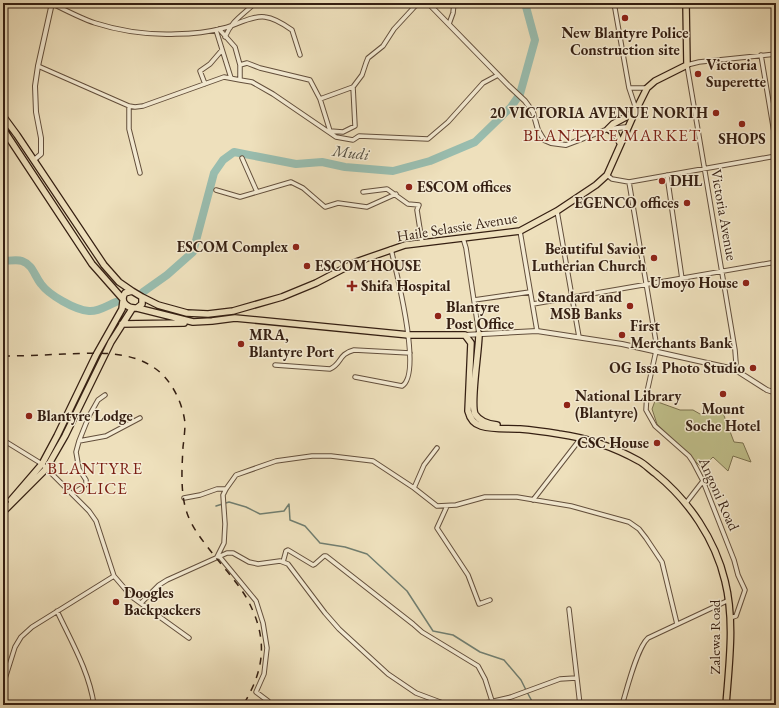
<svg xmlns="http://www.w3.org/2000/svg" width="779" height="708" font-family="'EB Garamond',serif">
	<rect width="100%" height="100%" fill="#eee0bc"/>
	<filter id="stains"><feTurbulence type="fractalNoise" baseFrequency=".005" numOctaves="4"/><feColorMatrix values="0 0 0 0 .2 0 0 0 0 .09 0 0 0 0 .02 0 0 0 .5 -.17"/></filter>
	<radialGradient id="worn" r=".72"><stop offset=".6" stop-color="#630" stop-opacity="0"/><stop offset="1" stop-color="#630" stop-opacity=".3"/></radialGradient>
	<path fill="#c0c08b" stroke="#7a704e" d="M655 401 680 410H693L700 414 723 413 734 442 743 443 751 462 733 456 728 471 713 457 702 468 657 424 652 409Z"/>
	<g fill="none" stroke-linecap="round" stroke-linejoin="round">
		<path stroke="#717e70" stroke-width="1.5" d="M216 506 229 502 246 507 260 514 284 511 289 504 290 520 305 526 320 543 345 547 367 554 407 591 433 631 453 635 480 652 504 660 521 680 526 690
			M527 692 534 705"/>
		<path stroke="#99bdaf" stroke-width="8" d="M3 261C8 261 17 259 22 261 33 265 34 275 41 284 49 295 75 310 89 311 98 312 108 305 116 302
			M143 292 167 275 193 252 214 173 223 160 234 152 296 164 322 162 345 167 393 171 430 161 475 142 511 107 520 94 535 40 525 3"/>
		<defs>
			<path id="minor" d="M51 3C65 10 80 18 95 23 120 31 150 35 176 34 192 34 209 32 224 28 236 25 253 15 265 17 274 18 285 25 292 30L300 55
				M614 3 629 88 636 109
				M449 24 453 13 454 3
				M219 29 235 47 240 65
				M216 30 231 78
				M225 37C232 20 243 15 255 3
				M761 55 776 144
				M38 66 129 106 135 107 143 106 224 77 240 80V65L247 63 260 68 310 80 320 99
				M240 80 252 82 273 94 336 137 353 140 359 136 428 139 448 122 483 83 498 75
				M205 84 200 71 210 64 222 50
				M353 87 320 99 330 131 343 132 355 126 353 87 362 75 366 63 368 58 383 46 394 29 418 3
				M629 88H647
				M129 106V129L140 173
				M242 158 257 192
				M607 175 612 179 629 182 776 156
				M667 175 682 279
				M629 182 656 342V351L647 392 646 410 655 426 689 456 693 462 703 481 734 560 738 575 745 590 736 616 730 618
				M216 190 240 197 291 182 303 188 325 207 338 203 367 207 396 194
				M363 192 387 189 408 204 419 205 417 210 422 242
				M557 211 579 337
				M520 231 537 331
				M463 238 466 248 479 334
				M474 300 530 292
				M533 304 776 262
				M275 365 330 369C342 364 338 354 354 350L410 353
				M734 369 736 363 735 350 687 65 699 62 776 54
				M355 377 402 386C423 374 396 271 391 249
				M3 440 42 464 89 511 96 521 114 576 132 597 189 638
				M79 441 106 436 140 418
				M414 488 437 506 456 505 485 497H517L571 506 629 522 639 529 646 538 662 562 677 624
				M72 494 83 487 86 484V480L79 469 76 452 79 441 89 416 98 400 105 395
				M184 498 200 495 217 489H226
				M533 500 581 438
				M686 503 703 481
				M447 506 437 528 468 575 479 604 490 600
				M219 556 256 601 263 623 267 648 264 674 256 692 268 701
				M217 557 224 543 225 524 223 495 226 489 236 475 276 461 312 456H331L373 461 414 488 424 465 437 448
				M283 562 286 551 288 550 313 565 315 564 324 556H326L413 624 422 632 478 666 485 679 492 701
				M141 603 159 585 167 580 227 553H233L249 562 258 564 280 561 288 564 325 613 339 629 388 674 416 693 448 705
				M569 609 580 705
				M57 611C71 641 89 671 94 705
				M3 685 15 647 21 637 32 627 114 576
				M477 705 511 697 560 679 576 678
				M622 705C627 689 637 648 648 638L729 600"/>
			<path id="tertiary" d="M428 3 509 86 525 101 533 112 538 130 544 140 551 143 566 145 608 129 628 127
				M34 160 41 154V138L36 112 35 86 38 66 52 3
				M465 335 537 331 622 344 734 369 767 390 776 393"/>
			<path id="trunk" d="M3 116 17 135 104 265 119 282 132 291
				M3 129 92 264 122 298
				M620 143 616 134 608 129 613 124 635 112
				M132 291 142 297V304L137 308C128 309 119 302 125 293Z
				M142 297 158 305 187 313 208 314 233 311 282 297 316 283 356 262 405 245 520 231 557 211 596 185 607 175 635 112 647 88 655 81 687 65 686 3
				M137 308 193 322 212 321 235 318 409 335H465L471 343 468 411C470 419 474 424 481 426 494 430 508 428 520 429 533 430 547 432 559 434 588 438 614 447 639 461 645 464 650 470 656 474 689 501 715 539 725 581 735 621 729 664 726 705
				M122 324 184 323
				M479 334C479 351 470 403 475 414 480 422 488 424 497 425
				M11 500 42 464 57 436 96 355 122 309 123 301
				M3 512 46 469 65 436 111 342 132 309"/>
		</defs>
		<use href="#minor" stroke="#634f3c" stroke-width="5.5"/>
		<use href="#tertiary" stroke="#634f3c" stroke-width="6"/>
		<use href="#trunk" stroke="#351f12" stroke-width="8"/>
		<use href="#minor" stroke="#f4ebd3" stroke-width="3.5"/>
		<use href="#tertiary" stroke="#f4ebd3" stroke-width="4"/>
		<use href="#trunk" stroke="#eee0bc" stroke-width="5.5"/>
		<path stroke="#351f12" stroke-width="1.5" stroke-dasharray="7 7" stroke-linecap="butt" d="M3 356C23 356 43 355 64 354 97 353 135 349 162 374 174 386 183 405 185 423 185 430 184 439 183 447 182 467 180 493 187 513 192 528 203 541 213 554 224 568 237 582 246 597 268 636 266 668 243 705"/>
	</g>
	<g fill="#8f2418" stroke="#f4ebd3" stroke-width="1.5">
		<circle cx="625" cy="18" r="4"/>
		<circle cx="698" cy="74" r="4"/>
		<circle cx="716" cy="113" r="4"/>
		<circle cx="742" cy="124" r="4"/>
		<circle cx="662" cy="181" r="4"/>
		<circle cx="409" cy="187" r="4"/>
		<circle cx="687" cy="203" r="4"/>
		<circle cx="296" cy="247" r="4"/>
		<circle cx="654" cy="258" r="4"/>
		<circle cx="307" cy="266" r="4"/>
		<circle cx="746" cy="283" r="4"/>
		<path d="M350 280h4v4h4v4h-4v4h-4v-4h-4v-4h4z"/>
		<circle cx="630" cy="306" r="4"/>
		<circle cx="438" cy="316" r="4"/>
		<circle cx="622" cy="335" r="4"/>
		<circle cx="241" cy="344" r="4"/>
		<circle cx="753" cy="368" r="4"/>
		<circle cx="723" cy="394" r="4"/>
		<circle cx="567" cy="405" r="4"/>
		<circle cx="29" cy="416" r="4"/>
		<circle cx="657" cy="443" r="4"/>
		<circle cx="116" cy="602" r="4"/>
	</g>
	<g text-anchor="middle" stroke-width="3" stroke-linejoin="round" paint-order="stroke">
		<g font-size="15" font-weight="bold" fill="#351f12" stroke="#f4ebd3" text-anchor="start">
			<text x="625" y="38" text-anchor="middle">New Blantyre Police<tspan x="625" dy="17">Construction site</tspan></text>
			<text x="706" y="70">Victoria<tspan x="706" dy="17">Superette</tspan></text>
			<text x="708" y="118" text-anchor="end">20 VICTORIA AVENUE NORTH</text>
			<text x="742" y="144" text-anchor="middle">SHOPS</text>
			<text x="670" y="186">DHL</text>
			<text x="417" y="192">ESCOM offices</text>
			<text x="679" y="208" text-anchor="end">EGENCO offices</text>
			<text x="288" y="252" text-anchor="end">ESCOM Complex</text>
			<text x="646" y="254" text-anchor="end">Beautiful Savior<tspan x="646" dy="17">Lutherian Church</tspan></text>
			<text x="315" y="271">ESCOM HOUSE</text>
			<text x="738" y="288" text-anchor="end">Umoyo House</text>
			<text x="361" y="291">Shifa Hospital</text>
			<text x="622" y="302" text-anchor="end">Standard and<tspan x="622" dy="17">MSB Banks</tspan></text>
			<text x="446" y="312">Blantyre<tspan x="446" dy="17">Post Office</tspan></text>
			<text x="630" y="331">First<tspan x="630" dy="17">Merchants Bank</tspan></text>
			<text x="249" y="340">MRA,<tspan x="249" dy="17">Blantyre Port</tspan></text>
			<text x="745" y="373" text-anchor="end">OG Issa Photo Studio</text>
			<text x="575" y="401">National Library<tspan x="575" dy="17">(Blantyre)</tspan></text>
			<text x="723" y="414" text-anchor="middle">Mount<tspan x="723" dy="17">Soche Hotel</tspan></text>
			<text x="37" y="421">Blantyre Lodge</text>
			<text x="649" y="448" text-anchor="end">CSC House</text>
			<text x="124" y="598">Doogles<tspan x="124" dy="17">Backpackers</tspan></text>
		</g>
		<g font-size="15" fill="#351f12" stroke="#f4ebd3">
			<text transform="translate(724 215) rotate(80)" y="5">Victoria Avenue</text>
			<text transform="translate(457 227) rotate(-9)" y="5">Haile Selassie Avenue</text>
			<text transform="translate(719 494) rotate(66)" y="5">Angoni Road</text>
			<text transform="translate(715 637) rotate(-90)" y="5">Zalewa Road</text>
		</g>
		<g font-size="16" font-style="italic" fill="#534e41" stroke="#f4ebd3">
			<text transform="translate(351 152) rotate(7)" y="6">Mudi</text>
		</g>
		<g font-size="17" letter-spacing="1" fill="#7a1f14" stroke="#f4ebd3">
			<text x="612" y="141">BLANTYRE MARKET</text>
			<text x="95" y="474">BLANTYRE<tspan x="95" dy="20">POLICE</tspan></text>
		</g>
	</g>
	<rect width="779" height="708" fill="none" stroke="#eee0bc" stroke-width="16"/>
	<rect x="4" y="4" width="771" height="700" fill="none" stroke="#351f12" stroke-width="2"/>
	<rect x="8" y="8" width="763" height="692" fill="none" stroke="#351f12"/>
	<rect width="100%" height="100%" filter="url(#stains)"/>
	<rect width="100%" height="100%" fill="url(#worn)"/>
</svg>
